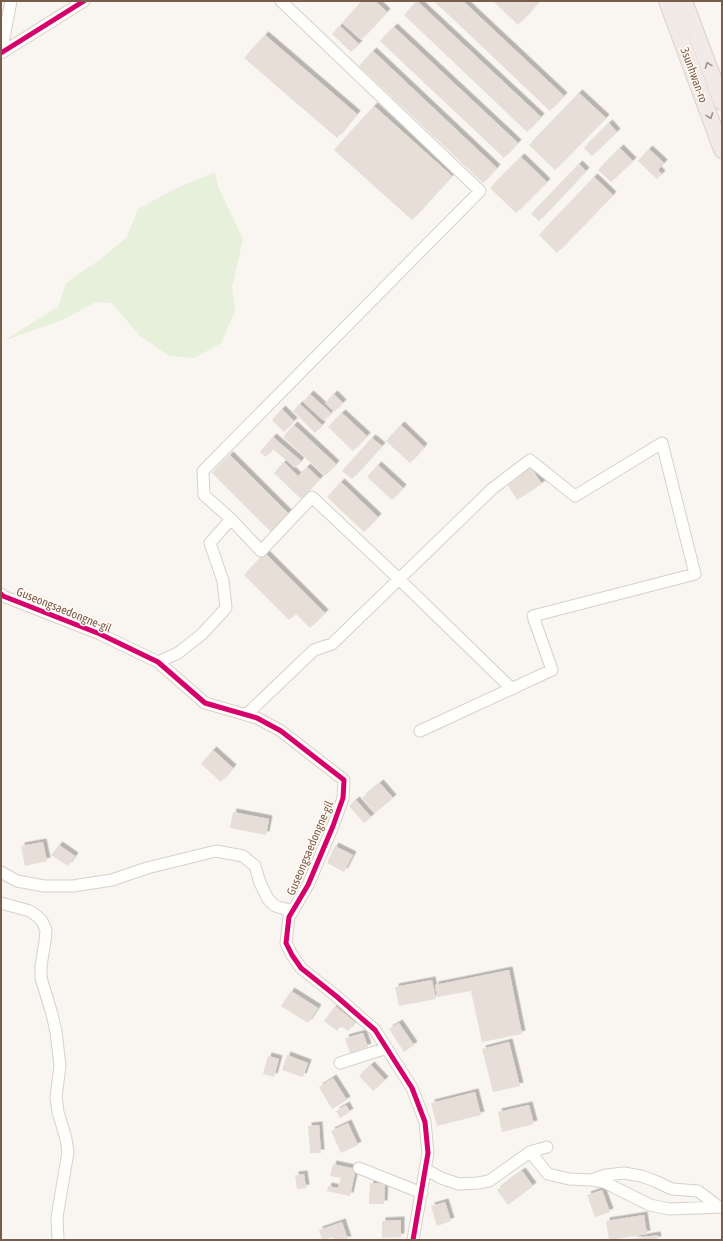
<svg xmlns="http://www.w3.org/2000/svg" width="723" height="1241" font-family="'Asap Condensed',sans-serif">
	<defs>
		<filter id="shadow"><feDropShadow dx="3.5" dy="-3.5" stdDeviation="0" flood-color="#0004"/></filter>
	</defs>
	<rect width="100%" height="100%" fill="#f9f5f0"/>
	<path fill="#e7f0db" d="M215 172 218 187 243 239 232 287 235 311 221 343 194 358 169 356 139 335 112 303 96 302 62 320 3 341 58 307 66 283 102 258 127 237 138 209 171 191Z"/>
	<path fill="#e6ded7" filter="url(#shadow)" d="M362 1H375L387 12 361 40 342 23Z
		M417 1 541 117 527 132 404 15Z
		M434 1H463L564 96 550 111Z
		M493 1H540L518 25Z
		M340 26 359 44 351 52 332 34Z
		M394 27 518 143 504 158 380 41Z
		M265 35 357 114 337 138 244 58Z
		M373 51 497 168 483 183 359 66Z
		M579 93 606 118 555 170 529 145Z
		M374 106 452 176 412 220 334 150Z
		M609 123 617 132 592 156 584 148Z
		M620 148 633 161 611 182 598 170Z
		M649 149 664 163 658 170 662 174 657 179 638 161Z
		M521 157 547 182 516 213 490 188Z
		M579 164 586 171 539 221 531 214Z
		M594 177 613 195 557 253 539 235Z
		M310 394 331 413 324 421 303 402Z
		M334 394 343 403 334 412 325 403Z
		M300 404 322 425 315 433 293 411Z
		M282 409 294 421 284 432 272 420Z
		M342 413 367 436 353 451 328 427Z
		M294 425 336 464 325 476 283 437Z
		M401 425 424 447 410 463 386 441Z
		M273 437 301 461 295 468 273 449 266 457 260 452Z
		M372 438 382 446 352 479 342 471Z
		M230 455 289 514 271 532 212 473Z
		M284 462 298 476 307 467 320 479 301 499 274 473Z
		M378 465 403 488 392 500 367 477Z
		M530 466 542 484 517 500 505 481Z
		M341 482 378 517 364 532 327 497Z
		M265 553 325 613 310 628 296 614 289 620 244 575Z
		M213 750 233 768 221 782 201 764Z
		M380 783 393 798 375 813 362 798Z
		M356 800 371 817 364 823 349 806Z
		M233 812 269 819 266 835 230 828Z
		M43 842 47 861 25 866 21 846Z
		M59 845 75 856 68 866 51 855Z
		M335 846 353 855 344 872 327 863Z
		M509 970 522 1034 482 1042 471 991 437 997 435 985Z
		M432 980 436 999 399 1006 395 987Z
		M291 991 318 1008 308 1023 281 1006Z
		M335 1006 355 1022 348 1031 341 1026 337 1031 324 1021Z
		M399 1023 414 1045 404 1052 389 1029Z
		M363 1033 368 1047 350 1053 345 1038Z
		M509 1042 520 1086 493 1092 482 1049Z
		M287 1055 308 1063 303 1077 282 1070Z
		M268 1056 279 1059 274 1077 263 1074Z
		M371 1065 385 1080 373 1091 359 1076Z
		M333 1078 347 1100 332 1109 319 1087Z
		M475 1092 481 1115 437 1126 431 1103Z
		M346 1105 350 1112 340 1118 336 1111Z
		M529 1105 534 1124 502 1132 498 1112Z
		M348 1123 358 1145 341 1153 331 1131Z
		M319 1125 321 1153H310L308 1126Z
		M333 1164 356 1169 350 1196 327 1191 328 1186 338 1188 341 1178 330 1176Z
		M522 1171 533 1186 508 1205 497 1190Z
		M304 1174 306 1188 297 1189 295 1175Z
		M370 1183H385L384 1204H369Z
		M602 1190 610 1212 595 1217 587 1195Z
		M445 1202 451 1221 437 1226 431 1206Z
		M644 1215 647 1234 609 1240 606 1221Z
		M401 1220V1237L382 1238V1221Z
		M342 1222 348 1240H334L333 1237 322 1240 319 1230Z
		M657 1235 658 1240H633V1239Z"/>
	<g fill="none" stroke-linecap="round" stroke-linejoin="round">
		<defs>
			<path id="minor" d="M1 53 84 1
				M1 53 11 1
				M231 519 261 551 312 497 399 579 512 689
				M1 594 3 596 100 634 158 662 205 703 257 718 281 731 344 780 343 798 333 826 308 885 289 917 286 943 292 955 301 968 336 996 375 1030 412 1088 425 1122 428 1153 413 1240
				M158 662 178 653 202 634 226 608 223 581 210 543 231 519 204 495 203 471 480 191 281 1
				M246 715 314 650 332 644 492 489 530 460 575 496 662 443 695 574 533 616 552 670 420 731
				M1 872 17 881 44 886H73L112 880 147 868 216 851 243 856 255 866 260 883 268 899 275 906 293 911
				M1 903 30 911 37 916 42 921 46 930 45 941 41 966V978L52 1014 56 1032 60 1066 56 1097 58 1112 66 1139 68 1152 57 1217 58 1240
				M340 1063 387 1048
				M530 1152 547 1147
				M359 1168 422 1193
				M425 1169 441 1178 459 1184 478 1183 489 1181 530 1152 548 1174 569 1179 591 1180 606 1175 624 1173 641 1176 655 1181 672 1189 698 1191 719 1207
				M591 1180 604 1182 650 1205 669 1209 722 1207"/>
			<path id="highway" d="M667 1 722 150
				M684 1 722 102"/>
		</defs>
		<use href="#minor" stroke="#d7d1cb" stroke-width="13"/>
		<use href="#highway" stroke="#dad1cc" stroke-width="18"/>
		<use href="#minor" stroke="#fefefd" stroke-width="11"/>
		<use href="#highway" stroke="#f2eae7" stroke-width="16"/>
		<defs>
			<path id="cycleway" d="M1 53 84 1
				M1 594 3 596 100 634 158 662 205 703 257 718 281 731 344 780 343 798 333 826 308 885 289 917 286 943 292 955 301 968 336 996 375 1030 412 1088 425 1122 428 1153 413 1240"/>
		</defs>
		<use href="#cycleway" stroke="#fffaf3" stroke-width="8"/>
		<use href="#cycleway" stroke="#d6006c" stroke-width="5"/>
	</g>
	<defs><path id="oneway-chevron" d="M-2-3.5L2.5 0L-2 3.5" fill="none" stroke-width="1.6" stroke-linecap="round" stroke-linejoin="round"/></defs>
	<g stroke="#a48e83">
		<use href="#oneway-chevron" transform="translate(708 65) rotate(-110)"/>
		<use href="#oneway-chevron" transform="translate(710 116) rotate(70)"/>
	</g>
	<g text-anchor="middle" stroke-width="3" stroke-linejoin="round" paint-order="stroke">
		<g font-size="12" fill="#7a5c4d" stroke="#fffaf3">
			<text transform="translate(694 75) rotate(70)" y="4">3sunhwan-ro</text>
			<text transform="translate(64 610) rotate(22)" y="4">Guseongsaedongne-gil</text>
			<text transform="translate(310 848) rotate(-67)" y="4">Guseongsaedongne-gil</text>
		</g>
	</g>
	<rect width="723" height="1241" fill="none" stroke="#7a5c4d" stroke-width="4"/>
</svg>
